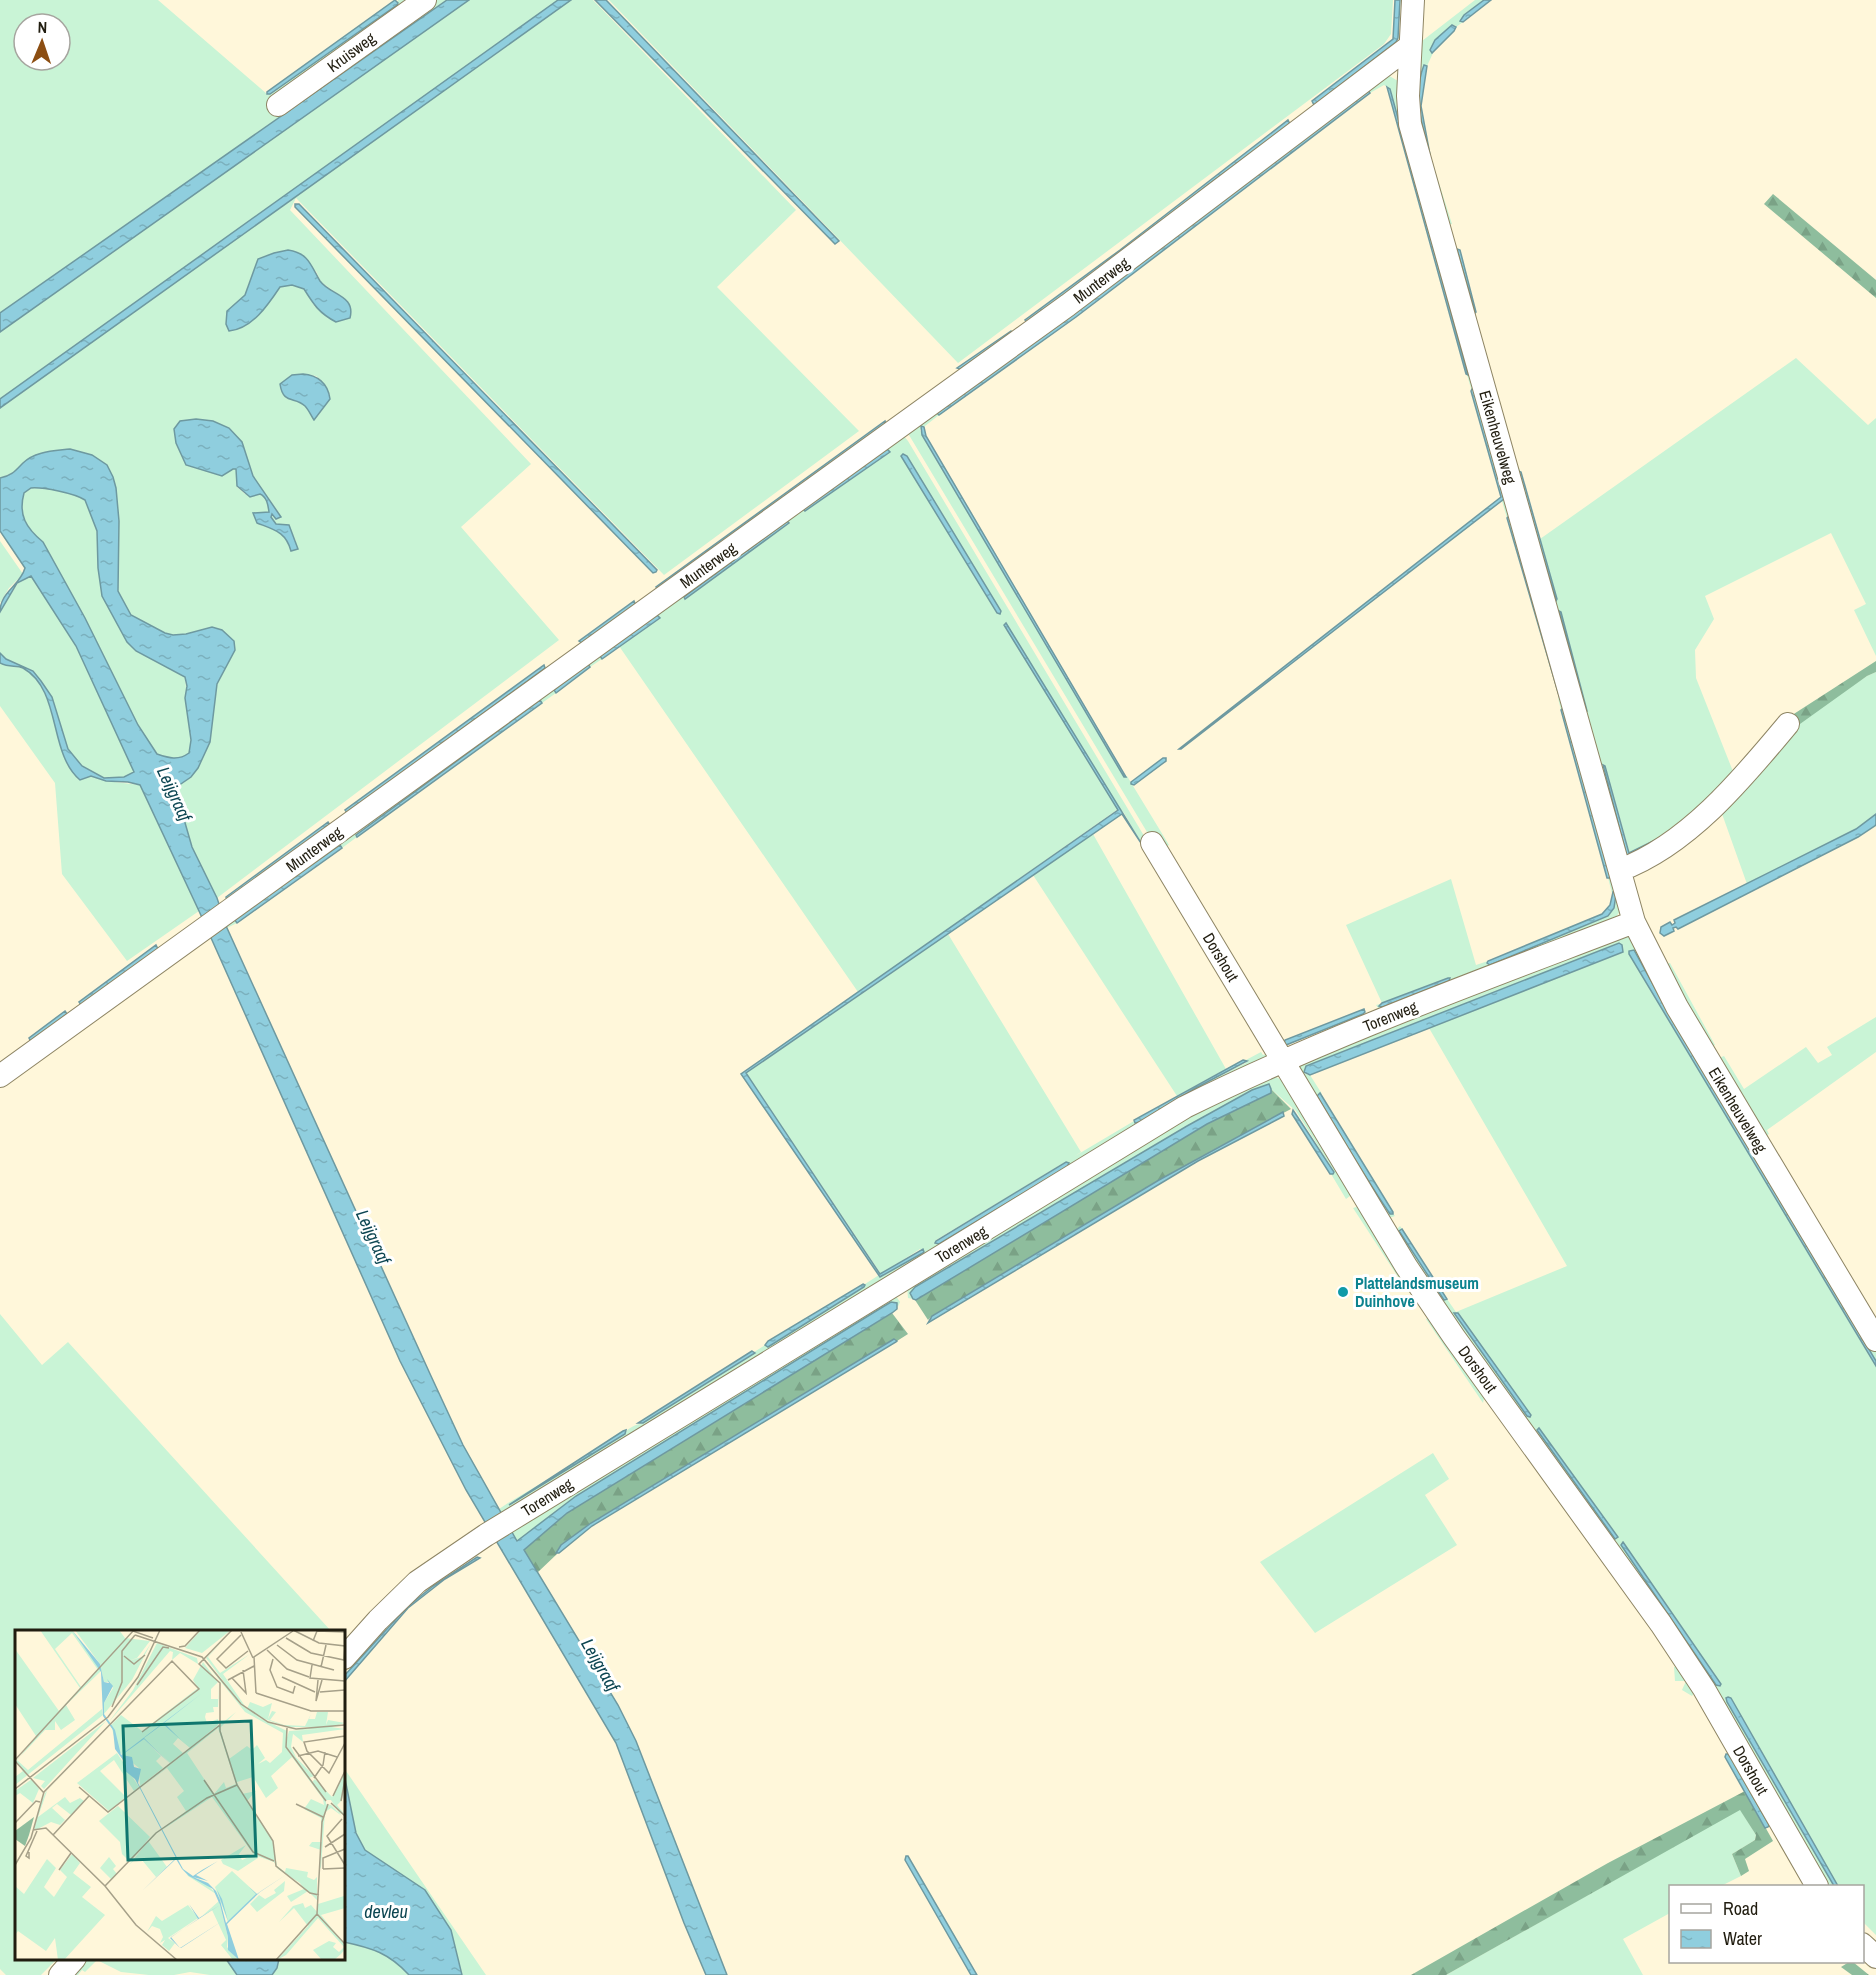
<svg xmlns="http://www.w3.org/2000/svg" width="1876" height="1975" font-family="'Archivo Narrow',sans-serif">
	<defs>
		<pattern id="forest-firs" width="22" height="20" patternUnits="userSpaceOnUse" patternTransform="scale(1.5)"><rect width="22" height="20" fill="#8ebd9d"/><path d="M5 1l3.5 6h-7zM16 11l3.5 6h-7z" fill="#7aa286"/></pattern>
		<pattern id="water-ripples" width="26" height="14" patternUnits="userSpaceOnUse" patternTransform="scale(1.5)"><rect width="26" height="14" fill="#8fcede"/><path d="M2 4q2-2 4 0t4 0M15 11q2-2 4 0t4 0" fill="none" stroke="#7bb0bd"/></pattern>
	</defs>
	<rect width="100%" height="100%" fill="#fff7da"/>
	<path fill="#c9f4d6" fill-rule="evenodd" d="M0 0H158L267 94 397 5 398 0H447L0 313ZM24 24H60V60H24Z
		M469 0H558L0 399V332Z
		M571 0H593L796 210 717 287 859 431 664 575 296 198 290 210 531 464 461 527 559 640 217 898 192 847 175 788 191 777 198 768 210 742 217 684 235 650 234 641 212 627 186 634 173 635 165 633 131 615 118 591 119 521 116 488 24 462 19 470 0 478V408ZM258 259 316 271 321 282 348 301 315 307 304 289 292 285 280 287C267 306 256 318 236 330L248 285ZM303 374 316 376 320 379 330 395V399L318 416 303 404ZM242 442 253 476 279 513H272L271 517 276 524 290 529 296 541 291 551C286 532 275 530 257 523L262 513 269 512 268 503 263 495 245 494 237 487 236 469H233L222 476 186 465 176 443Z
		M609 0H1393L1391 34 1384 44 958 363Z
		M1475 0H1484L1464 15 1461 22H1463L1456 27 1455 25 1430 50 1433 53 1427 66 1426 65 1418 99 1430 155 1452 224 1446 225 1415 118 1422 41Z
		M1386 74 1398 81 1621 910 1613 921 1379 1009 1376 1005 1380 1004 1381 1008 1383 1007 1450 979 1448 978 1382 1003 1346 925 1451 879 1476 965 1488 961 1487 963 1490 965 1608 916 1613 892 1612 893 1563 708 1561 710 1558 698 1560 699 1502 501 1504 499 1467 375H1468L1390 89 1384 85 1370 93 1368 90 937 413 939 415 920 430 1124 777 1127 776 1169 845 1160 850 1153 842 909 435V429Z
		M1796 358 1868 425 1876 418V656L1854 610 1866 604 1831 533 1705 596 1714 619 1695 650 1696 678 1736 779C1709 806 1669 850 1631 861L1622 857 1513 473 1519 468 1521 472H1518L1530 519 1556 600 1557 599 1540 539ZM1559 611 1561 612 1587 711 1585 710ZM1602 765 1605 766 1630 854C1667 834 1695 811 1725 782L1728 784C1702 808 1663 846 1630 858L1627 856Z
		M902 434 908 441 1275 1055 503 1517 499 1509 508 1503 624 1434C629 1427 635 1425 643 1423L765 1345 768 1346 864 1287 865 1284 879 1275 883 1276 924 1252 920 1249 881 1274 746 1073 948 934 1081 1152 1075 1156 1134 1121 1135 1123 1194 1089 1246 1063V1060L1261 1052 1263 1055 1269 1053 1199 943 1124 813 1119 808 1006 623 1005 625 1118 809 858 992 619 646 659 618 600 656 602 659 590 667 588 665 554 690 556 693 542 703 540 701 356 834 357 837 342 848 339 846 235 919 237 923 227 928 224 919ZM903 454 907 456 1001 611 1000 614 997 613 901 456ZM1065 1162 1068 1163 1067 1167 939 1244 935 1243 936 1240Z
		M31 488C43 487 74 493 85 499 89 509 95 520 97 531 102 559 94 586 113 614L185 677 191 740 189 754C178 761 169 758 157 754L138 725 85 618 43 542C25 528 18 515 24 493Z
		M0 541 23 574 9 588 0 603Z
		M31 576 76 646 134 772 124 777 104 778 82 766 68 749 52 697 33 671 6 659 0 653V612L18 583Z
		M0 663C9 668 16 665 23 668 62 690 48 753 80 780L91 776 106 781 140 785 199 911 127 961 62 874 55 783 0 706Z
		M1876 672V814L1856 829 1747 884 1721 811 1791 726 1867 676Z
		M1093 834 1226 1069 1177 1096 1033 875Z
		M1624 935 1629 937 1876 1351V1361L1673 1021 1634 950 1630 951 1629 954 1876 1366V1935L1863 1922 1862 1886H1838L1731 1698 1726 1699 1834 1886H1822L1394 1232 1400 1226 1402 1229 1399 1231 1443 1300 1447 1299 1456 1312 1567 1266 1429 1028 1623 952 1622 945 1619 943 1306 1066 1305 1074 1310 1075 1322 1094 1320 1093C1338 1131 1367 1189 1395 1216L1389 1218 1298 1070 1301 1060ZM1454 1313H1458L1531 1415 1530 1417 1527 1416ZM1621 1543 1662 1598 1721 1684 1720 1686 1716 1685Z
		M1670 963 1715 1045 1712 1047 1664 967 1666 964Z
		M1876 1017V1052L1767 1130 1769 1134 1762 1138 1719 1058 1724 1056 1744 1089 1806 1047 1818 1063 1832 1055 1827 1047Z
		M1274 1076 1286 1082 1354 1193 1346 1199 1331 1174 1334 1171 1296 1111 1271 1089 1269 1084 1252 1090 1187 1126 915 1287 910 1293 913 1299 908 1298 907 1286 1199 1107Z
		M1363 1205 1407 1275 1402 1283 1353 1208Z
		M896 1296 900 1302 897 1309 898 1306 891 1302 576 1496 517 1541 508 1527Z
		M0 1314 42 1365 68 1342 331 1631 16 1632V1958L57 1959 41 1975H6L0 1969Z
		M1433 1314 1486 1388 1483 1403 1426 1319Z
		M1433 1453 1449 1479 1425 1495 1457 1545 1315 1633 1260 1562Z
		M1677 1666 1698 1687 1692 1696 1682 1690 1686 1681H1675L1674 1667Z
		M344 1768 486 1975H462L451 1930 425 1890 365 1850 356 1833 352 1818Z
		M1740 1809 1756 1835 1755 1840 1732 1854 1741 1876 1721 1886H1670V1913L1623 1939 1643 1975H1446Z
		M344 1942C372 1948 389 1953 409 1975H272L277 1968 279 1959 344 1958Z
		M81 1958H163L175 1961 179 1958 226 1959 237 1975H210L190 1972 174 1975H149L121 1972 97 1960 85 1972 82 1970 78 1975H66Z"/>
	<path fill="url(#forest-firs)" d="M1773 194 1876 280V298L1764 204Z
		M1876 661V672L1867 676 1793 729 1786 719Z
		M1271 1089 1291 1109 1213 1150 1159 1180 932 1316 928 1320 915 1300 1207 1124 1264 1096 1270 1093Z
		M892 1313 908 1334 897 1341 894 1339 591 1523 561 1545 558 1549 557 1554 537 1573 524 1550 567 1513Z
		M1745 1791 1773 1841 1745 1859 1749 1871 1741 1876 1732 1854 1755 1840 1756 1835 1740 1810 1446 1975H1411L1608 1863Z
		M1849 1962H1853L1869 1975H1852L1841 1967Z"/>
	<path fill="url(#water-ripples)" stroke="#6e99a0" stroke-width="1.5" fill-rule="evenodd" d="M395 0 398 3 397 5 270 94H267V92Z
		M447 0H469L0 332V313Z
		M558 0H571L0 408V399Z
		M595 0H606L839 241 835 244Z
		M1395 0H1400L1398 38 1396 42 1314 105 1312 101 1393 39Z
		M1484 0H1491L1463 22 1460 21 1464 15Z
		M1452 25 1456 27 1454 31 1432 53 1430 50 1435 40Z
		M1424 65 1427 66 1421 106 1430 155C1422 125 1412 95 1424 65Z
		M1387 87 1390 89 1468 375 1466 374Z
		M1368 90 1370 93 1076 317 939 415 937 413Z
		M1288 120 1290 124 1209 184 1123 253 1027 323 1025 320 1120 250Z
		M295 204H299L657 570 656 572 653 573 295 207Z
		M1457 249 1460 250 1476 312 1475 313Z
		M288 250C309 253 311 266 320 281 330 295 356 295 350 318L336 322C319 313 314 305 304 289L292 285 280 287C268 305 252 329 229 331L226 324 227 311 245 295 258 259 274 253Z
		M1011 331 1012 333 960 369 957 368Z
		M303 374C317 375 328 383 330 399L314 420C311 416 309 410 305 406 295 396 283 405 280 384L292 375Z
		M1472 389H1474L1504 499 1181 749H1179L1501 497 1471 391Z
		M196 419 213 421 229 428 242 442 253 476 281 517 276 519 272 514 271 517 276 524 289 525 298 549 291 551C286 532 275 530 257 523L253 513 269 512C268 505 267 497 260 494L250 497 237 486 236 469H233L222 476 186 465 176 443 174 429 180 421Z
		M885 421 886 425 658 590 656 587Z
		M921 426 924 427 926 436 1126 777H1124L922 435Z
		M70 449 92 455 107 465 113 477 116 488 119 521 118 591 131 615 165 633 173 635 186 634 212 627 222 630 234 641 235 650 217 684 210 742 198 768 191 777 175 788 192 847 217 898 227 928 431 1376 463 1445 517 1541 576 1496 881 1308 891 1302 897 1303V1309L892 1313 567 1513 524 1550 618 1705 636 1741 727 1975H706L684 1923 616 1743 466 1490 400 1361 199 911 140 785 128 782 106 781 91 776 80 780C48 753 62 690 23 668 16 665 9 668 0 663V653L6 659 33 671 41 681 52 697 68 749 82 766 104 778 124 777 134 772 76 646 31 576 17 583 0 612C0 592 20 586 25 568L0 531V478C12 476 16 470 23 463 35 451 54 451 70 449ZM31 488C43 487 74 493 85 500L97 531 98 568 102 596 127 642 136 651 185 677 187 686 185 698 191 740 189 753C178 761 169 758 157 754L138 725 85 618 43 542C26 528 18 515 24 493Z
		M887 449 890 452 805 511 803 509Z
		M903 454 907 456 1001 611 1000 614 997 613 901 456Z
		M1518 471 1521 472 1557 599 1556 601Z
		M1508 517H1510L1560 699 1507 518Z
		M787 521 789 523 685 599 684 597Z
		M634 601 636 606 582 643 579 641Z
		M1559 611 1561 612 1587 711H1586Z
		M657 615 660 618 602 659 600 656Z
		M1006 623 1141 843 1122 814 746 1073 880 1274 923 1249 924 1252 921 1254 880 1277 741 1074 1118 810 1004 625Z
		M588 664 590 667 556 693 554 690Z
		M544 665 545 668 347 813 345 810Z
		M540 700 542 703 357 837 356 835Z
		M1563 708 1611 878H1607L1561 710Z
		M1163 758H1166V761L1134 785 1131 784V782Z
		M1603 765 1605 766 1629 853 1661 837 1663 838 1627 857Z
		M1876 814V825L1858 837 1678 929 1676 927 1673 928 1674 931 1664 936 1660 933 1661 927 1670 922 1672 925 1675 923 1674 920 1856 829Z
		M328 822 330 825 227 901 226 897Z
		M340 845 342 848 237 923 234 919Z
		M1613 892 1616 894 1614 908 1608 916 1490 965 1487 963 1488 961 1602 914 1610 905Z
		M1619 943 1622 945 1623 952 1310 1075 1304 1072 1306 1066Z
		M156 945 158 949 81 1005 79 1002Z
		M1634 950 1673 1021 1876 1361V1366L1629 954V951Z
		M1448 978H1450L1449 981 1383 1007 1379 1006 1382 1003Z
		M1364 1009 1365 1012 1363 1014 1286 1045 1284 1043 1285 1040Z
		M65 1011 67 1014 31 1042 29 1038Z
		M1243 1060 1247 1061 1194 1089 1140 1122 1135 1123 1134 1120Z
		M1269 1084 1271 1089V1093L1207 1124 916 1300 913 1299 910 1293 915 1287 1187 1126 1252 1090Z
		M1320 1093 1393 1212V1214H1390C1364 1176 1341 1136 1317 1096Z
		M1293 1110 1334 1172 1333 1174H1330L1292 1114Z
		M1283 1112 1284 1116 1198 1161 928 1323 932 1316 1159 1180Z
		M1066 1162 1069 1163 1067 1167 939 1244 935 1243 936 1241Z
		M1402 1229 1447 1299 1444 1300 1399 1231Z
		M863 1284 865 1285 864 1287 768 1347 765 1345 768 1341Z
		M1454 1313H1458L1531 1415 1530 1417 1527 1416Z
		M894 1339 897 1341 896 1342 592 1526 559 1553H556L561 1545 591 1523Z
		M752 1351 755 1353 643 1423H638Z
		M1539 1428 1618 1537 1615 1539 1537 1430Z
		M626 1430 625 1434 509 1505 623 1431Z
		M1623 1542 1721 1684 1720 1686 1716 1685 1621 1545Z
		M477 1557 480 1558 445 1579 408 1608 344 1682V1676L407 1607 433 1586Z
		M1728 1697 1731 1698 1838 1886H1834L1727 1702 1726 1698Z
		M1726 1754H1728L1731 1758 1769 1825 1768 1827 1765 1828 1725 1757Z
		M344 1774 356 1833 365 1850 425 1890 451 1930 462 1975H409C389 1953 372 1948 344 1942Z
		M906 1856H908L977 1975H971L905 1860Z
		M226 1959H279L277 1968 272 1975H237Z"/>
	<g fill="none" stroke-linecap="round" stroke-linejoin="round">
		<defs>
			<path id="minor" d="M1413 0 1408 96 1410 124 1634 922 1677 1007 1876 1340
				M278 105 425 0
				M1152 843 1406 1266 1454 1337 1661 1624 1704 1689 1817 1886
				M1620 870C1688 845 1743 778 1788 724
				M0 1076 1068 305 1410 46
				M344 1658 378 1620 417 1582 486 1535 1185 1107C1330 1035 1483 980 1634 922
				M1862 1944 1876 1957
				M60 1975 75 1958"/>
		</defs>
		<use href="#minor" stroke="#8e8564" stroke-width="24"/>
		<use href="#minor" stroke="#fff" stroke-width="22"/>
	</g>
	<circle fill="#0f9aa8" stroke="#fff" stroke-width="2" cx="1343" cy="1292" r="6"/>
	<g text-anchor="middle" stroke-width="6" stroke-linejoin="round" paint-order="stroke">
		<g font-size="16" fill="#211d10" stroke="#fff">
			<text transform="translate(351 52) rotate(-36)" y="6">Kruisweg</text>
			<text transform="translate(1101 280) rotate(-37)" y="6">Munterweg</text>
			<text transform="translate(1498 437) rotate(74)" y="6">Eikenheuvelweg</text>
			<text transform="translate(708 565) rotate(-36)" y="6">Munterweg</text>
			<text transform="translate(314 849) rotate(-36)" y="6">Munterweg</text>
			<text transform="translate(1221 957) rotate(59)" y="6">Dorshout</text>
			<text transform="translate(1390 1016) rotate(-22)" y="6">Torenweg</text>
			<text transform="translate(1738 1110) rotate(59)" y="6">Eikenheuvelweg</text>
			<text transform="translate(961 1244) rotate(-31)" y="6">Torenweg</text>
			<text transform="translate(1478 1369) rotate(54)" y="6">Dorshout</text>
			<text transform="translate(547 1497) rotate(-32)" y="6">Torenweg</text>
			<text transform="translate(1751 1770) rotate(60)" y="6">Dorshout</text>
		</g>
		<g font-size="16" font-weight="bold" fill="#0d838f" stroke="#fff" text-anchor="start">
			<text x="1355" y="1289">Plattelandsmuseum<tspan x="1355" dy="18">Duinhove</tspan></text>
		</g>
		<g font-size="18" font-style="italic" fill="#0d4652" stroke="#fff">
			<text transform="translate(174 794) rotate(65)" y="6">Leijgraaf</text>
			<text transform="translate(373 1237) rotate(65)" y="6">Leijgraaf</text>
			<text transform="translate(600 1665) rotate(60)" y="6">Leijgraaf</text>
			<text x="386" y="1918">devleu</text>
		</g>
	</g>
	<g transform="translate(15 1630)">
		<rect width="330" height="330" fill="#fff7da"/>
		<path d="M25 0H57L86 41 51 75 60 90 46 100 40 91V100H30L2 130 13 140 87 79 88 85 0 155V147L8 141 1 132 21 106 0 74V19L44 81 65 58ZM57 3 83 40 66 57 40 19ZM60 0H104L110 8 135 11 122 28 113 31 127 27 136 13 117 50 89 84V73L98 58 95 52H89L85 34ZM142 13 182 28 183 34 165 23 157 30 158 22 155 21 93 93 118 60ZM206 13 193 27 205 43 235 24 208 44 232 79 235 72 248 77 257 73 253 89 257 81 261 82 255 90 269 95 290 96 296 84 294 89H300L302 82H313L311 95 313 90 330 93 316 97 330 99 287 105 288 112 278 104 276 117 281 127 271 117 299 146 294 148 297 152 300 149 317 167 330 142 327 170 322 175 330 185 324 183 316 170H311V174L316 175 327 186 316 178 310 182 306 237 304 241 306 220 294 216 297 212H307L306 188 289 179 296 169 309 175 308 169 277 127 256 146 263 158 251 168 238 147 222 152 227 164 241 161 232 171 257 208 262 236 270 242 271 238 293 242 292 247 299 250 302 247V270L293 261 276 272 272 266 289 259 285 253 263 239 259 232 239 225 197 167 147 200 171 181 162 167 169 161 152 138 126 158 221 82 205 98 214 129 232 116 237 120 242 115 250 128 243 134 251 130 255 133 267 122 268 103 230 82 191 33 212 56 191 28ZM241 86 273 97H305L278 100 307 99 274 101 271 111 272 101ZM203 98 221 154 211 158 209 152 199 164 172 123ZM188 32 203 52 196 59V69H203L204 54 203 77H198L199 82 191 83 190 87 192 93 203 89V95L175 118 163 108 158 114 168 123 155 133 129 109 146 126 141 131 148 138 125 156 124 138 103 121 96 95 106 85 127 101 183 58 178 50ZM91 91 29 159 26 156 30 151 18 148ZM95 95 32 161 23 187 50 167 55 173 65 168 69 171 56 185 42 174 37 178 50 190 45 195 36 192 21 200 19 198 25 176 30 163ZM102 123 124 157 119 161 99 130 85 141 111 167 94 181 62 153ZM17 149 24 159 18 173 5 163 0 166V161ZM103 176 135 207 115 232 107 224 105 212 84 191ZM139 204 134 212 152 237 141 247 127 230 120 229 114 235ZM231 215 224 224 227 230 239 225 243 228 223 241 208 234 206 230ZM57 224 65 233 58 243 76 257 67 267 90 285 49 330H43L40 308 31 321 3 301 0 305V256L9 264 32 229 41 238 29 257 39 267 52 247 45 240ZM94 227 101 236 98 239 102 244 96 249 85 238ZM161 229 172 244 191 254 202 264 213 307 212 317 223 330H218L206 315 211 310 197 280 187 286 204 271 201 264 173 246ZM217 241 242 264 213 292 200 257ZM270 251 269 261 242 282 235 274 244 265 250 269 261 263 259 260ZM329 266 330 278 306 285 330 315V319L326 324 319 330H307L298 320 314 311 321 313 318 317 324 322 329 317 303 288 271 325 262 330 293 296 279 278 264 292 278 276 288 273 290 278 296 275 303 283V274ZM173 275 183 288 153 308 160 313 154 321 147 315 150 310 145 313 148 307 145 299 137 296 132 302 141 286 147 291Z" fill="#c9f4d6" fill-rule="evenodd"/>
		<path d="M19 187 14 205 10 216 0 209V201Z" fill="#8ebd9d"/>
		<path d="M186 0H216L187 23 170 18Z" fill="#c9f4d6"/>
		<path d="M57 0 85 34 89 52 94 53 92 49 98 56 89 73V84L100 100 106 125 186 64 149 93 166 110 148 94 129 108 154 133 129 109 107 125 117 127 119 137 126 139 123 153 168 239 178 246 187 240 175 220 187 240 203 231 181 245 193 251 202 260 207 269 213 291 202 260 193 251 178 247 193 253 201 261 205 270 211 293 241 264 234 257 242 264 246 261 272 244 245 262 212 294 224 330 213 320V307L205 275 156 307 165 318 209 290 166 318H165L155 308 183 289 174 274 184 288 205 275 198 259 174 246 167 239 161 229 127 261 161 228 120 149 109 140 111 134 100 119 98 100 88 86 86 42Z" fill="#8fcede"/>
		<path fill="none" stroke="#a6a089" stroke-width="1.5" d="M217 0 184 34 205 53V101L222 155 258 211 261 236 295 263 304 265M226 2 238 28M120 5 187 27 226 74 253 92 281 99 330 95M226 5 202 29 211 38 233 21M271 8 296 23 329 30 330 16 304 13 278 0M298 11 302 1 330 2M262 15 282 30 319 40M164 17 170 16 185 0M252 20 272 39 294 47M109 26 119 34 130 25M258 29 255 40 262 57 278 63 280 56M297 35 295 48 330 51M306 37 311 15M267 47 300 62M217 48 231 63 228 40M213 50 239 36M303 50 301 71 307 50M122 55 148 17 154 18M305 62 330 60M241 63 296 81H330M241 63 239 27 278 1M97 77 107 52V21L120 5M272 98 271 117 311 171M330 106 289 112 292 121 314 143 330 113M278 117 311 162M283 126 303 121 322 127M0 130 118 1 138 8M0 131 29 163M299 148 308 135 310 122M189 150 238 222 259 231M64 157 93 182 205 95M0 159 93 87 123 47 145 0M318 166 330 141M326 171 330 149M316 173 330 186M281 174 308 187M327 189 312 206 330 235M0 193 21 171 25 172M18 200 31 198 90 256 121 295 162 330M38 205 74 166M310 217 330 204M14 222V228L11 226 22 201M0 235 16 208 29 162 157 31 184 59 127 102M308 239V228L330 219M308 239 330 238M44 240 56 223M90 256 141 203 192 168 222 155M302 284 307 192 313 174M302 284 330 314M261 330 302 284"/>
		<path fill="#0f766e" fill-opacity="0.15" stroke="#0f766e" stroke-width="3" d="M236 91 241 226 113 230 108 96Z"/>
		<rect width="330" height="330" fill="none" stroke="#211d10" stroke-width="3"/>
	</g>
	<rect x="1669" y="1885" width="195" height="78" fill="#ffffff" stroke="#a6a59f" stroke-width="1.5"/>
	<rect x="1681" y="1904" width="30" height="9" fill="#ffffff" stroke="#a6a59f" stroke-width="1.5"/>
	<text x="1723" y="1915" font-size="18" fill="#211d10">Road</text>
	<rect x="1681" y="1930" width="30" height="18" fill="url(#water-ripples)" stroke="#a6a59f" stroke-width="1.5"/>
	<text x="1723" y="1945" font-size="18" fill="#211d10">Water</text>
	<g transform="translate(42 42) rotate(2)"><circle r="28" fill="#ffffff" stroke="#a6a59f" stroke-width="1.5"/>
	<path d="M0-4.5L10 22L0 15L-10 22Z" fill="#8c4e12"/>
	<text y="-9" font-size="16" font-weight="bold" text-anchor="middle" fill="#211d10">N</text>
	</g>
</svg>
